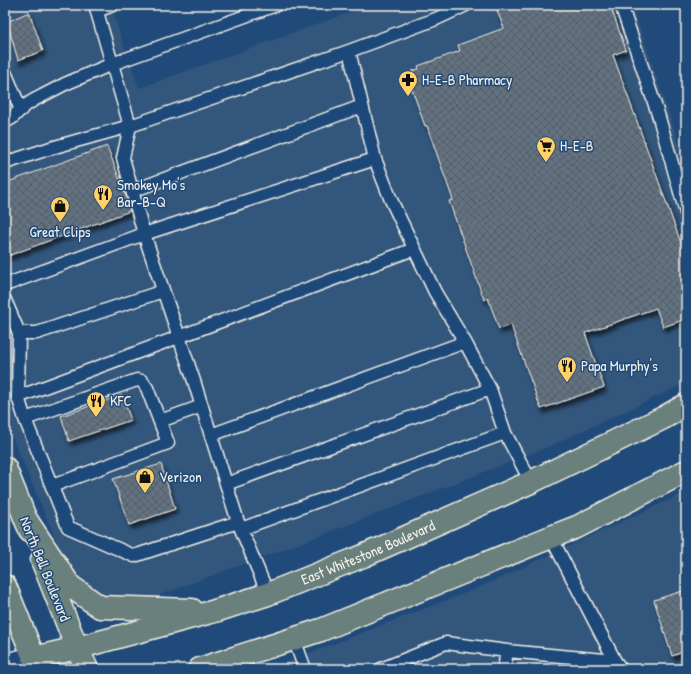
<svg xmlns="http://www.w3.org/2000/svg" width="691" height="674" font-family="'Patrick Hand',sans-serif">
	<defs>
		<pattern id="building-cross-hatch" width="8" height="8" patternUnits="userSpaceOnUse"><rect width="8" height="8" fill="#627282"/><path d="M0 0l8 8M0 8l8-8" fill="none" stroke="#565d64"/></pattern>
		<filter id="shadow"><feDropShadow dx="2.5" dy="4.5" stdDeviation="2" flood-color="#0009"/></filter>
	</defs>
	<rect width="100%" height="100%" fill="#1f4a7a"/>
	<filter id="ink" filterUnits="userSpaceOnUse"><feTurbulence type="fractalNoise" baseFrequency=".025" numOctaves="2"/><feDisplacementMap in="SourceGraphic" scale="8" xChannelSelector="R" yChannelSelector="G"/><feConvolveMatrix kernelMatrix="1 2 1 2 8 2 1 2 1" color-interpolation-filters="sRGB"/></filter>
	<g filter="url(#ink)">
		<path fill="#33567c" d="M5 5H110L139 88 370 5H632L686 164V383L546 448 307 541 146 600 103 596 85 588 68 569 5 420Z
			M686 492V669H268L478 588Z"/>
		<path fill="url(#building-cross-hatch)" stroke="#f4f1e8" filter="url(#shadow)" d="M514 5H610L626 50 613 55 686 257V319L663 327 656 308 585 333 604 387 541 409 511 325 499 329 488 298 484 300 449 201 453 200 427 126H425L408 78 414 76 412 71 419 69 418 66 460 51 458 45 504 28 497 11Z
			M29 12 43 51 18 60 7 22Z
			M107 146 127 199 130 211 5 257V183Z
			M122 395 131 420 69 441 61 416Z
			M161 464 175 509 129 525 113 479Z
			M686 590V651L672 656 654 600Z"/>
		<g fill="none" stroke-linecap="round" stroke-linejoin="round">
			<defs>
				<path id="service" d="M95 5 130 126 349 51 375 159 391 200 435 292 465 342 490 389 505 433 531 482
					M621 5 658 114 686 213
					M97 11 113 5
					M349 51 436 19 466 5
					M5 72 21 110
					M5 122 12 118 23 107 34 100 65 84 112 64 276 5
					M5 163 51 148 130 126 123 158 144 234 194 381 238 522 268 594
					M132 191 362 106
					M5 285 144 234 375 159
					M5 300 19 333 18 397 25 419 68 527 134 556 238 522
					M19 333H37L163 291
					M18 397 414 249
					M25 419 137 380 142 381 147 388 168 443 52 486
					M160 421 202 406
					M211 435 465 342
					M226 484 490 389
					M241 529 505 433
					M551 537 615 661 621 669
					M294 639 305 669
					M381 669 446 643 507 651
					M504 669 507 651 615 661"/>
				<path id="secondary" d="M5 665 34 658"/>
				<g id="primary">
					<path d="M5 468 30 530"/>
					<path d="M25 518 70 586 100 607 192 610"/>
					<path d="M42 560 77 648 87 669"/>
					<path d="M5 586 34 658 40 669"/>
					<path id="s1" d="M34 658 77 648 215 611 268 594 363 556 531 482 663 418 686 405"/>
					<path d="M200 669 321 630 551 537 577 527 686 471"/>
				</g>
			</defs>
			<use href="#service" stroke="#f4f1e8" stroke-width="15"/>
			<use href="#secondary" stroke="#f4f1e8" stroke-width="25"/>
			<use href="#primary" stroke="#f4f1e8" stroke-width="25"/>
			<use href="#service" stroke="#1f4a7a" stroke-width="12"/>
			<use href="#secondary" stroke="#1f4a7a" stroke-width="22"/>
			<use href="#primary" stroke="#6a807c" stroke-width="22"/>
			<defs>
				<path id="rail" d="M685 5 686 8"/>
			</defs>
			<use href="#rail" stroke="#f4f1e8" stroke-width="4.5"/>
			<use href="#rail" stroke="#1f4a7a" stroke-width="3" stroke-dasharray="9" stroke-linecap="butt"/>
		</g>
	</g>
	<defs>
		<symbol id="pharmacy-pin" viewBox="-11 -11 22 30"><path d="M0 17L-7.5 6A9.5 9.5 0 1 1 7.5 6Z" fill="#ffd166" stroke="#1f4a7a"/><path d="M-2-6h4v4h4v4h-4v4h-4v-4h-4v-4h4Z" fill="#111"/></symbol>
		<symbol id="supermarket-pin" viewBox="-11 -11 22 30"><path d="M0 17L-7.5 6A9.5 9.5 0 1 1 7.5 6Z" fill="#ffd166" stroke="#1f4a7a"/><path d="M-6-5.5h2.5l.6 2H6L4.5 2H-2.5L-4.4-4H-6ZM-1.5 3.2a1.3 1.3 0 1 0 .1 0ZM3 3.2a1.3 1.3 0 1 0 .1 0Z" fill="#111"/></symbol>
		<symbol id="restaurant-pin" viewBox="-11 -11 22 30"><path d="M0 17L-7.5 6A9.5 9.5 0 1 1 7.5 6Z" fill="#ffd166" stroke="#1f4a7a"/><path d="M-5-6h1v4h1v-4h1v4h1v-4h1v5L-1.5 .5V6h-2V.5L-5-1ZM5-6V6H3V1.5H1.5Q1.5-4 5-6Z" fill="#111"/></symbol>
		<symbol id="shop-pin" viewBox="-11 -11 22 30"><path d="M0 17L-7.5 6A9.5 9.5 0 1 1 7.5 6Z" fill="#ffd166" stroke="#1f4a7a"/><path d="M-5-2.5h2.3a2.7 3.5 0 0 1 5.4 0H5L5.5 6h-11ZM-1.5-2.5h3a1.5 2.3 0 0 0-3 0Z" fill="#111"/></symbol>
	</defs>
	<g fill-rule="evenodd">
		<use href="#pharmacy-pin" x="397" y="69" width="22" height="30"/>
		<use href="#supermarket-pin" x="535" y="135" width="22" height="30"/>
		<use href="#restaurant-pin" x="92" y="183" width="22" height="30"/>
		<use href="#shop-pin" x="49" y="195" width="22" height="30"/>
		<use href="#restaurant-pin" x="556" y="355" width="22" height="30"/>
		<use href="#restaurant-pin" x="85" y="390" width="22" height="30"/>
		<use href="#shop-pin" x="134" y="466" width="22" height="30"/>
	</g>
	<g text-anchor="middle" stroke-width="3" stroke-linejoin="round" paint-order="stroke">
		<g font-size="15" fill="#f4f1e8" stroke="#1f4a7a" text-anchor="start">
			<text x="422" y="85">H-E-B Pharmacy</text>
			<text x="560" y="151">H-E-B</text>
			<text x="117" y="190">Smokey Mo's<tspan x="117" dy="17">Bar-B-Q</tspan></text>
			<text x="60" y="237" text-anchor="middle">Great Clips</text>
			<text x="581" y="371">Papa Murphy's</text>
			<text x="110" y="406">KFC</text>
			<text x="159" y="482">Verizon</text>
		</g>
		<g font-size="15" fill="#f4f1e8" stroke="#1f4a7a">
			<text dy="5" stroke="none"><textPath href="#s1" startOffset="351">East Whitestone Boulevard</textPath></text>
			<text transform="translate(45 569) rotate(68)" y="5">North Bell Boulevard</text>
		</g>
	</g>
	<rect width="691" height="674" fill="none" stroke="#1f4a7a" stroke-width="20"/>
	<rect x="10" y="10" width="671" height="654" fill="none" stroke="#f4f1e8" stroke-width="1.5" filter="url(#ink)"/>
</svg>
